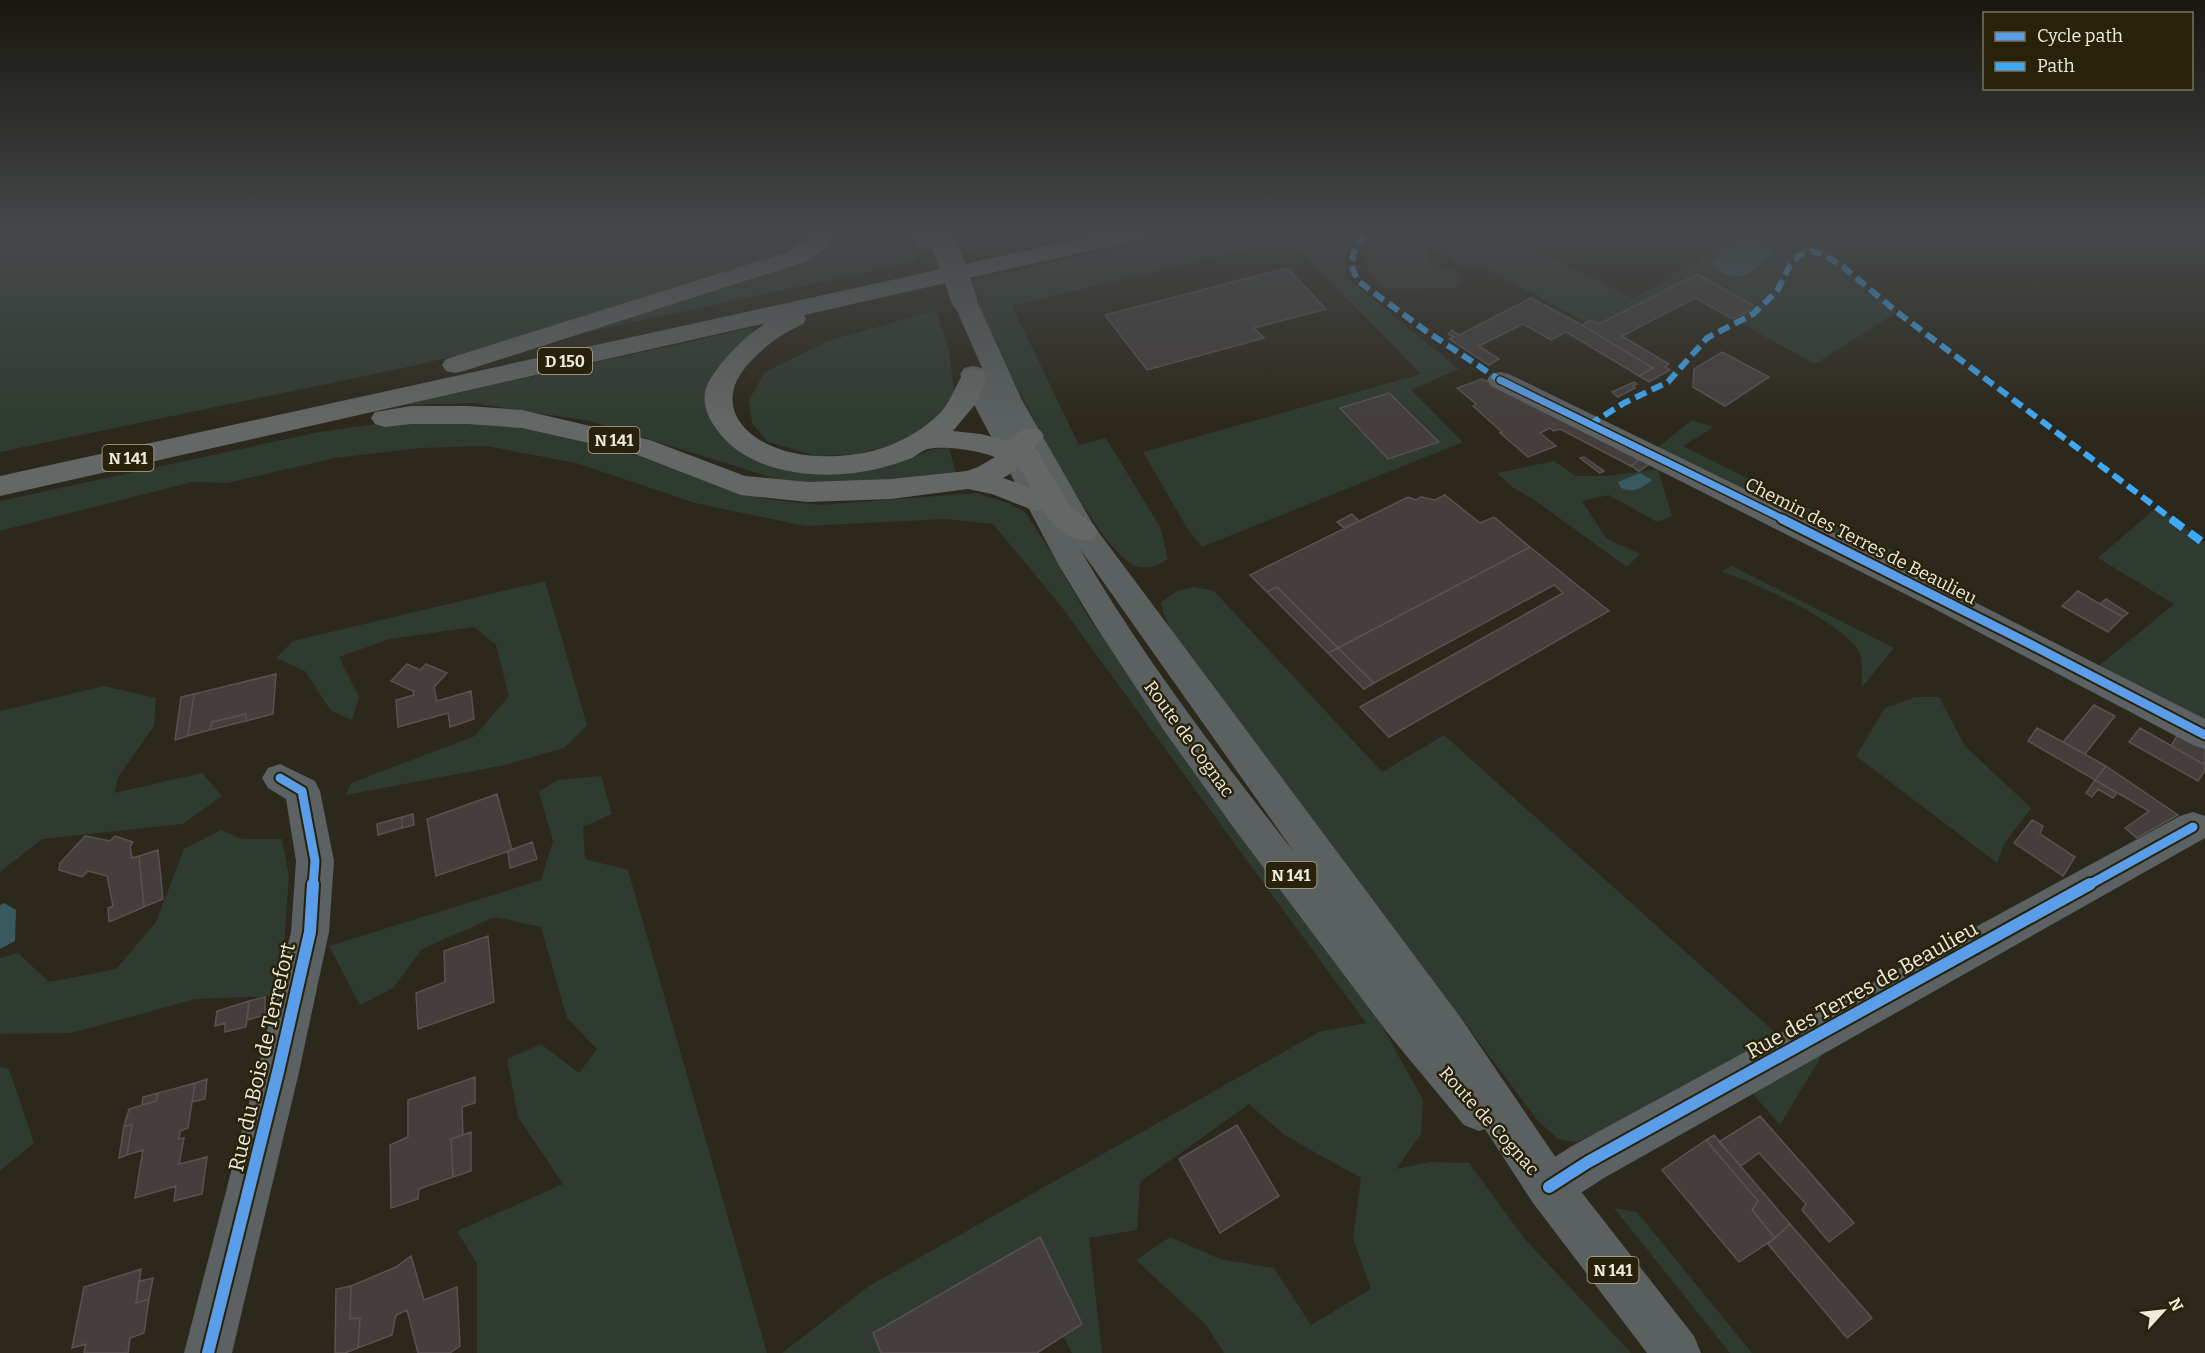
<svg xmlns="http://www.w3.org/2000/svg" width="2205" height="1353" font-family="Bitter,serif">
	<rect width="100%" height="100%" fill="#2c281b"/>
	<path fill="#2f3b30" d="M0 234H816L777 256 487 348 417 365 0 452Z
		M837 234H908L917 261 588 332 589 328Z
		M951 234H1042L959 252Z
		M1181 234H1352C1345 249 1344 261 1347 278L1459 369 1411 390 1463 442 1202 547 1187 528 1143 452 1421 374 1285 236 1281 241 1012 306 1079 445 1106 438 1160 527 1168 559C1158 565 1150 569 1138 567 1097 558 996 345 974 301L979 299 972 280Z
		M1381 234H1538L1522 243 1633 299 1697 262 1721 234H1804L1827 249 1850 273 1897 312 1815 364 1733 319 1755 306 1697 274 1599 324 1591 320 1586 322 1480 265 1466 269 1429 245 1428 264 1457 271 1462 283 1455 288 1385 289 1371 276 1365 254Z
		M936 310 949 351 954 393 945 411 925 427 896 444 857 454 817 456 768 442 752 423 749 400 765 372 828 341Z
		M752 328 755 334 709 412 722 436 748 456 790 472 848 474 901 461 934 449 949 448 956 473 831 485 787 482 590 421 473 403 400 405Z
		M457 420 524 428 638 456 721 486 765 499 820 505 976 493 1005 502 1024 511 1046 544 1089 618 1229 813 1367 999 1423 1100 1421 1134 1396 1169 1430 1162 1469 1163 1524 1238 1631 1353H1224L1206 1325 1136 1260 1170 1237 1220 1259 1274 1268 1311 1325 1371 1289 1353 1238 1361 1178 1284 1135 1249 1104 1140 1182 1137 1230 1089 1238 1102 1353H1072L1048 1305 903 1353H782L869 1286 1319 1032 1366 1023 1057 601 993 524 945 519 805 526 695 503 576 463 486 446 421 448 335 458 227 483 192 482 0 531V501L319 432 383 423Z
		M1692 420 1714 427 1683 446 1904 556 1888 565 1657 448Z
		M1554 461 1576 476H1606L1658 469 1672 516 1657 522 1609 495 1582 501 1606 538 1640 554 1627 567 1533 499 1512 487 1497 473Z
		M2157 507 2205 543V725L2095 669 2174 604 2098 558Z
		M1732 566 1894 648 1862 687C1861 678 1863 663 1860 654 1850 626 1750 579 1721 572Z
		M545 581 587 725 564 748 505 765 346 795 351 783 475 736 509 696 496 645 474 627 390 639 339 657 359 697 352 720 331 711 305 671 276 658 293 641Z
		M1194 587 1214 591 1382 772 1444 735 1778 1035 1621 1123 1577 1142 1558 1139 1538 1121 1172 632 1163 612 1161 602 1177 591Z
		M104 686 156 698 154 726 118 777 114 793 202 773 222 796 183 824 42 839 0 872V711Z
		M1915 697H1939L1965 746 2031 808 2004 844 1997 863 1856 756 1885 708Z
		M601 776 612 814 583 827 585 859 628 870 767 1353H477V1264L457 1231 563 1184 518 1117 507 1059 541 1044 579 1073 597 1049 567 1018 541 927 495 917 422 949 393 988 360 1005 329 946 541 880 553 841 539 792 558 780Z
		M221 830 242 839H282L289 877 280 996 195 999 72 1033 0 1034V958L18 953 49 982 116 969 156 922 184 849Z
		M1828 1045 1780 1125 1748 1088Z
		M0 1067 9 1069 34 1143 0 1171Z
		M1614 1208 1637 1212 1752 1353H1730Z"/>
	<path fill="#38595d" d="M1751 238 1770 248 1772 254C1749 275 1741 285 1711 266 1716 251 1736 240 1751 238Z
		M1640 473 1652 480C1641 489 1634 493 1621 488L1618 482Z
		M4 903 16 910 15 941 0 949V905Z"/>
	<path fill="#443f3d" stroke="#585352" stroke-width="1.5" d="M1287 268 1326 309 1254 328 1264 338 1147 370 1105 315Z
		M1697 274 1756 307 1733 319 1695 298 1622 336 1669 364 1665 367 1670 370 1649 382 1639 376 1653 368 1582 325 1591 320 1599 324Z
		M1531 298 1582 325 1653 368 1639 376 1566 332 1551 340 1523 324 1479 346 1499 359 1489 365 1449 339 1454 337 1448 334 1452 330 1459 335Z
		M1722 352 1769 377 1725 406 1693 387 1694 369Z
		M1482 379 1496 386 1641 458 1631 466 1560 429 1553 431 1550 428 1540 433 1556 446 1528 457 1500 433 1502 432 1473 406 1476 404 1457 388Z
		M1634 382 1637 384 1633 386 1635 388 1618 397 1612 392Z
		M1389 393 1439 442 1388 459 1340 408Z
		M1584 457 1604 471 1600 473 1580 458Z
		M1641 458 1651 463 1639 471 1631 466Z
		M1445 495 1480 523 1494 517 1530 547 1338 648 1277 587 1267 592 1250 575 1408 497 1416 500 1421 497 1435 500Z
		M1352 514 1359 521 1344 528 1337 522Z
		M1530 547 1609 611 1389 737 1360 707 1563 593 1554 585 1374 683 1338 648Z
		M1277 587 1338 648 1328 653 1267 592Z
		M2078 591 2100 604 2123 617 2108 632 2062 606Z
		M2106 599 2128 613 2123 617 2100 604Z
		M1338 648 1374 683 1364 689 1328 653Z
		M407 664 420 670 426 664 447 673 434 687 437 701 471 691 474 719 450 727 448 713 398 727 396 700 414 695 413 691 391 681Z
		M276 674 273 714 246 721V714L212 722 210 730 188 736 194 694Z
		M194 694 188 736 175 740 181 697Z
		M2094 705 2115 716 2085 754 2063 742Z
		M246 714V721L210 730 212 722Z
		M2037 728 2063 742 2106 766 2095 780 2028 741Z
		M2140 728 2205 765V770L2198 781 2129 742Z
		M2178 734 2205 748V765L2171 746Z
		M2106 766 2178 815 2137 838 2125 828 2149 811 2095 780Z
		M2095 780 2117 793 2113 798 2098 789 2092 797 2086 793Z
		M497 794 512 850 436 876 427 819Z
		M413 814 414 825 402 828V817Z
		M402 817V828L378 835 377 824Z
		M2032 820 2043 826 2040 834 2075 857 2063 876 2014 843Z
		M85 836 110 841 115 836 133 842 130 847 132 858 139 856 144 907 109 922 108 908 113 906 107 876 88 871 82 877 59 870 60 863Z
		M532 842 537 859 510 868 508 851Z
		M158 850 163 899 144 907 139 856Z
		M488 936 494 1002 418 1029 416 993 445 982 444 951Z
		M265 997V1015L247 1020 249 1001Z
		M249 1001 246 1027 225 1032V1023L215 1026 217 1011Z
		M475 1077V1103L462 1107 463 1135 451 1139 453 1177 419 1189 418 1199 391 1208 390 1145 408 1137V1100Z
		M207 1079 205 1099 192 1102 195 1083Z
		M195 1083 188 1128 180 1131 179 1139 184 1138 179 1164 207 1157 202 1194 174 1201 176 1186 135 1198 143 1150 127 1155 132 1125 124 1126 129 1109 156 1101 158 1093Z
		M158 1093 156 1101 142 1105 143 1097Z
		M1760 1116 1854 1223 1829 1242 1802 1210 1806 1204 1759 1153 1741 1166 1719 1142Z
		M132 1125 127 1155 119 1158 124 1126Z
		M1237 1125 1279 1196 1220 1233 1179 1159Z
		M471 1132V1171L453 1177 451 1139Z
		M1714 1135 1790 1224 1775 1238 1752 1210 1758 1201 1706 1140Z
		M1706 1140 1758 1201 1752 1210 1775 1238 1739 1262 1662 1170Z
		M1790 1224 1872 1318 1847 1338 1768 1244Z
		M1040 1237 1082 1324 1037 1353H881L873 1333Z
		M411 1256 424 1300 457 1287 460 1346 450 1353H418L407 1310 396 1315 392 1335 358 1348 360 1318 350 1319 351 1286 396 1267Z
		M141 1269 136 1303 149 1299 144 1333 130 1338 128 1353H84L86 1344 72 1348 84 1287Z
		M153 1278 149 1299 136 1303 139 1281Z
		M351 1286 350 1319 360 1318 358 1348 345 1353H335L336 1289Z"/>
	<g fill="none" stroke-linecap="round" stroke-linejoin="round">
		<path fill="#5c6163" fill-rule="evenodd" d="M1500 372 1509 374 1953 591 2205 719V749L2193 745 1931 607 1491 386 1487 380 1491 374Z
			M280 764 315 781 320 791 334 861 329 932 299 1072 232 1353H184L257 1072 291 932 296 861 286 799 268 788 262 778 268 768Z
			M2193 812 2205 816V838L1604 1178 1565 1203 1549 1209 1533 1203 1527 1187 1533 1171 1572 1146 2180 816Z"/>
		<path fill="#5b6161" fill-rule="evenodd" d="M912 234H935L939 242 935 247 927 249 919 247Z
			M964 292 973 294 976 299 1022 400 1094 526 1461 1018 1565 1171 1694 1336 1701 1353H1647L1533 1203 1485 1129 1479 1131 1464 1125 1390 1036 1236 831 1163 729 1095 625 1058 564 969 395 960 374 964 368 973 366 982 368 952 299 955 294ZM1080 549 1294 852C1218 755 1142 656 1080 549Z"/>
		<path fill="#636765" fill-rule="evenodd" d="M815 234H840L820 253 801 263 464 371 455 373 446 371 442 365 446 359 785 253Z
			M1101 234H1144L1141 239 1133 241 804 315 806 319 803 324C783 333 766 345 751 361 709 404 745 443 794 453 811 457 831 457 849 455 881 452 911 439 936 417 950 405 954 387 965 371L974 369 983 371 987 377 977 402 953 431 981 434 1008 441C1019 431 1025 426 1040 430L1044 436 1033 449 1037 450 1071 507 1094 525 1098 532 1094 539C1072 545 1053 527 1042 509L1035 511 992 494 968 489 891 499 808 502 741 495 632 453 522 428 468 424H411L385 427 375 424 371 418 375 412 411 406H468L522 410 650 440 745 476 808 482 891 479 967 471 978 467 995 457C980 451 945 445 928 449 923 450 917 455 912 458 901 462 889 466 877 469 825 481 748 477 715 427 706 414 700 397 709 381 724 357 743 338 766 323L0 496V476ZM1018 465 1031 488 1003 478 1015 471Z"/>
		<path stroke="#5b6161" stroke-width="26" d="M943 240 964 299"/>
		<path stroke="#3fa9f5" stroke-width="6" stroke-dasharray="12 6" stroke-linecap="butt" d="M1365 234 1355 249 1351 265 1358 281 1426 331 1500 380
			M1589 425 1624 403 1668 382 1707 338 1753 314 1777 291 1790 265 1800 255 1811 251 1822 254 1841 265 1897 312 2173 520"/>
		<path stroke="#3fa9f5" stroke-width="8" stroke-dasharray="15 8" stroke-linecap="butt" d="M2171 519 2201 541"/>
		<defs>
			<path id="cycleway-far2" d="M1500 380 1785 520"/>
			<path id="cycleway-far1" d="M1782 519 2030 644 2205 735
				M280 778 302 791 315 861 313 886
				M2087 886 2193 827"/>
			<path id="cycleway" d="M1549 1187 1588 1162 2090 884
				M208 1353 278 1072 310 932 313 884"/>
		</defs>
		<use href="#cycleway-far2" stroke="#29220b" stroke-width="10"/>
		<use href="#cycleway-far1" stroke="#29220b" stroke-width="13"/>
		<use href="#cycleway" stroke="#29220b" stroke-width="16"/>
		<use href="#cycleway-far2" stroke="#5a9eea" stroke-width="7"/>
		<use href="#cycleway-far1" stroke="#5a9eea" stroke-width="9"/>
		<use href="#cycleway" stroke="#5a9eea" stroke-width="12"/>
	</g>
	<linearGradient id="sky" x2="0" y2="1"><stop stop-color="#18160f"/><stop offset="0.55" stop-color="#45484a"/><stop offset="1" stop-color="#45484a" stop-opacity="0"/></linearGradient>
	<rect width="2205" height="423" fill="url(#sky)"/>
	<g text-anchor="middle" stroke-width="5" stroke-linejoin="round" paint-order="stroke">
		<g fill="#29220b" stroke="#b4af9d" stroke-width="1.5">
			<rect x="538" y="348" width="54" height="26" rx="4.5"/>
			<rect x="588.5" y="427" width="51" height="26" rx="4.5"/>
			<rect x="102.5" y="445" width="51" height="26" rx="4.5"/>
			<rect x="1265.5" y="862" width="51" height="26" rx="4.5"/>
			<rect x="1587.5" y="1257" width="51" height="26" rx="4.5"/>
		</g>
		<g font-size="16" font-weight="bold" fill="#efebdc">
			<text x="565" y="367">D 150</text>
			<text x="614" y="446">N 141</text>
			<text x="128" y="464">N 141</text>
			<text x="1291" y="881">N 141</text>
			<text x="1613" y="1276">N 141</text>
		</g>
		<g font-size="18" fill="#efebdc" stroke="#29220b">
			<text transform="translate(1861 541) rotate(27)" y="6">Chemin des Terres de Beaulieu</text>
			<text transform="translate(1189 739) rotate(54)" y="6">Route de Cognac</text>
			<text transform="translate(1489 1121) rotate(48)" y="6">Route de Cognac</text>
		</g>
		<g font-size="21" fill="#efebdc" stroke="#29220b">
			<text transform="translate(1862 990) rotate(-29)" y="7">Rue des Terres de Beaulieu</text>
			<text transform="translate(262 1057) rotate(-77)" y="7">Rue du Bois de Terrefort</text>
		</g>
	</g>
	<rect x="1983" y="12" width="210" height="78" fill="#29220b" stroke="#78725f" stroke-width="1.5"/>
	<rect x="1995" y="32" width="30" height="9" fill="#5a9eea" stroke="#78725f" stroke-width="1.5"/>
	<text x="2037" y="42" font-size="18" fill="#efebdc">Cycle path</text>
	<rect x="1995" y="62" width="30" height="9" fill="#3fa9f5" stroke="#78725f" stroke-width="1.5"/>
	<text x="2037" y="72" font-size="18" fill="#efebdc">Path</text>
	<g transform="translate(2163 1311) rotate(63)" stroke="#29220b" stroke-width="4.5" paint-order="stroke">
	<path d="M0-4.5L10 22L0 15L-10 22Z" fill="#efebdc"/>
	<text y="-9" font-size="16" font-weight="bold" text-anchor="middle" fill="#efebdc">N</text>
	</g>
</svg>
